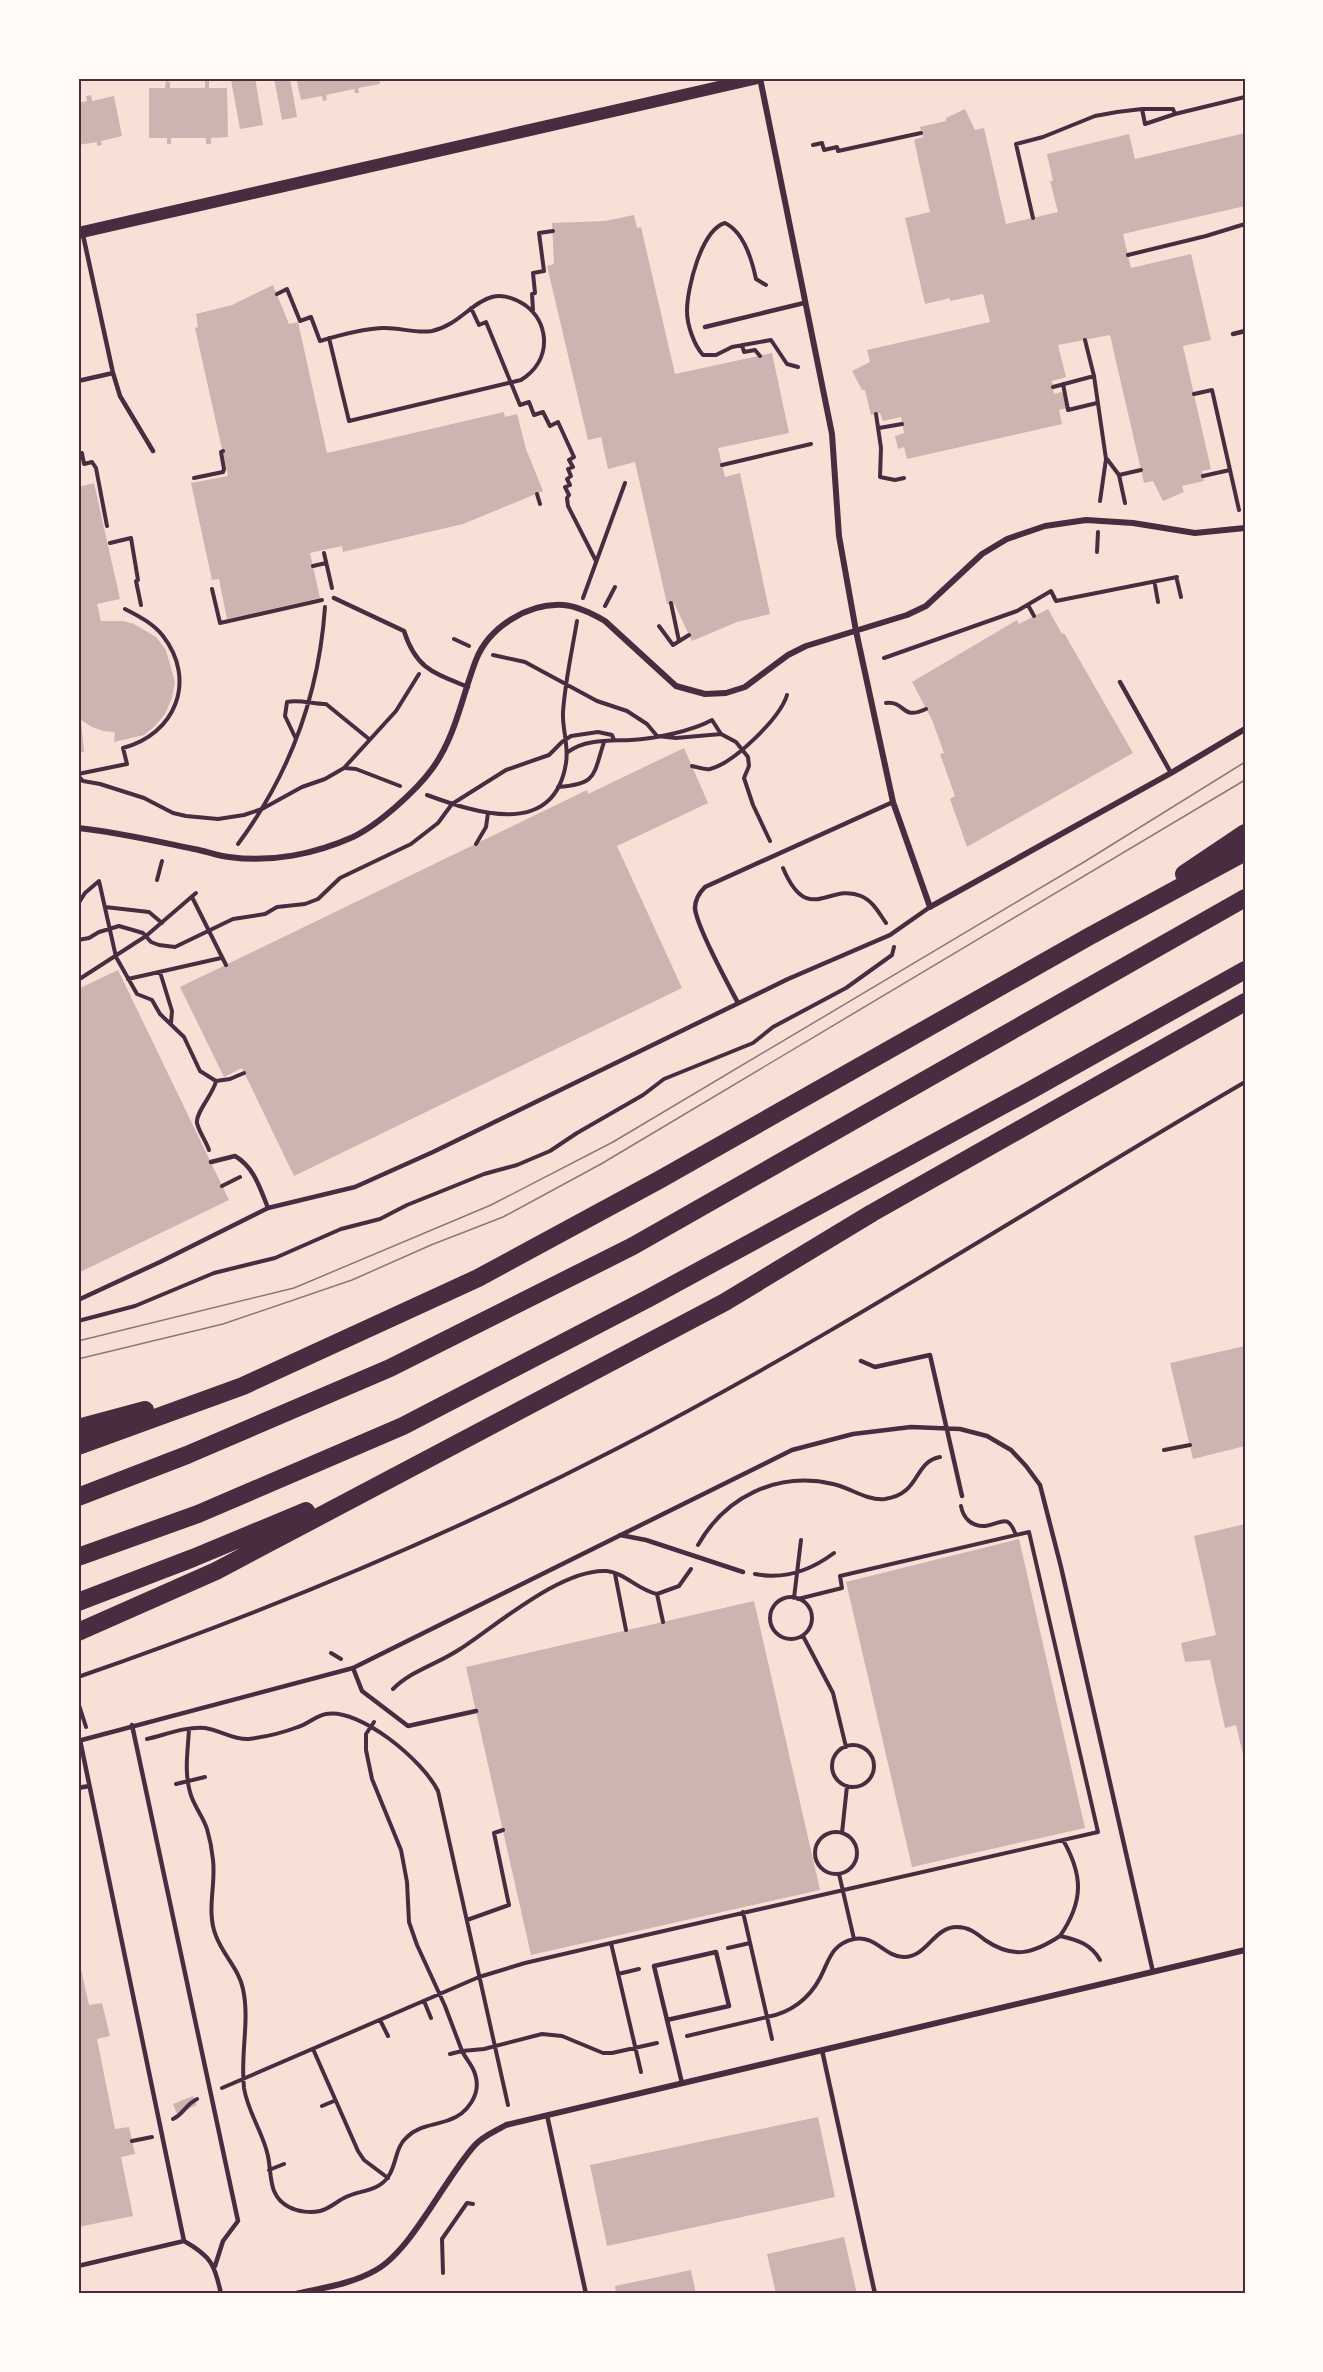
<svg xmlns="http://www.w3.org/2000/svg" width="1323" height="2372" font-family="Georgia,serif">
	<rect width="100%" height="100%" fill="#f7e1d7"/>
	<path fill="#ccb4b1" d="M242 78H255L263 125 240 129 231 80Z
		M274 78H290L297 117 282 120Z
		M296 78H379L380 84 358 88 359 93H355L354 89 326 95 327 100 323 101 322 96 301 100Z
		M166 81 170 82V88H205V81H209V88H227L228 137 211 138V144H206V138H171V144H167V138H149V88H165Z
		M91 95 92 101 114 96 122 136 101 141 102 145 97 146V142L78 145V103L87 101 86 96Z
		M965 109 975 130 984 128 1006 224 1058 212 1050 181H1053L1047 154 1129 134 1135 159 1245 133V206L1123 234 1131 268 1191 254 1211 340 1183 346 1211 469 1202 471 1204 481 1182 486 1184 492 1163 501 1153 481 1144 483 1110 335 1058 345 1066 377 1052 381 1054 394 1062 392 1066 408 1059 410 1062 424 907 459 904 447 898 449 895 436 904 433 901 417 883 421 880 413 871 415 865 390H862L852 371 870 362 867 350 990 322 983 294 950 301V298L925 304 905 218 930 212 914 140 923 137 920 127 946 121V118Z
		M634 215 637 228 641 227 675 374 772 353 789 433 718 448 725 477 740 473 770 614 737 622 692 641 674 603 667 604 635 462 608 469 601 437 588 440 547 266 554 264 552 223 605 221Z
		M273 285 289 324 298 322 327 453 504 412 505 417 517 414 526 449 543 491 463 524 343 552 342 546 310 553 320 598 227 619 219 579 212 580 191 483 228 476 195 328 198 327 196 314 232 305Z
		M94 483 120 599 97 604 101 621H123L134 624 156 637 166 650 175 682 172 698 165 714 155 726 144 735 114 742 115 732 103 731 92 727 81 720 84 752H78V487Z
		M1048 609 1062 634 1064 633 1133 753 967 847 950 799 955 796 940 754 944 753 932 720 912 682 1017 620 1019 624Z
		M684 748 708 803 617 846 682 988 294 1176 242 1068 224 1077 180 987 587 790 588 794Z
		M118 970 229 1200 80 1272 78 989Z
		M1245 1346V1446L1193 1459 1170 1363Z
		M1245 1524V1759H1244L1236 1725 1225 1728 1210 1660 1185 1662 1181 1643 1216 1635 1194 1536Z
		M1019 1539 1085 1828 912 1867 846 1582Z
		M754 1601 820 1890 531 1955 466 1667Z
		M78 1956 89 2005 102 2003 110 2036 97 2039 115 2129 129 2127 135 2154 121 2157 133 2216 78 2227Z
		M193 2096 197 2105 177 2114 173 2104Z
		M818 2117 835 2197 607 2246 590 2165Z
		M844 2237 857 2294H776L767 2254Z
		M691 2270 696 2294H616L615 2286Z"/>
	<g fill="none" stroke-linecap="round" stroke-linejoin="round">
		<path stroke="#4a2c40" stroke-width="4" d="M1142 109 1145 124 1175 114 1245 97
			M813 145 822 143 824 150 837 147 838 151 921 133
			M1033 218 1016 144 1043 137 1095 116 1117 112 1142 109H1173L1175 114
			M1128 255 1206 236 1245 224
			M766 285 756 279C752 260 744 232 725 223 701 230 687 289 687 311 687 325 694 345 703 355H716L732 347 771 340 787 364 798 367
			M277 294 287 289 300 321 311 317 320 341C340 335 361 329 382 328 399 327 416 334 432 331 470 323 482 277 525 305 536 313 543 325 544 339 545 357 535 371 521 380L349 421 329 338
			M471 308 479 325 486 322 520 405 529 402 534 415 543 412 550 426 558 422 574 457 569 460 573 467 568 469 571 476 567 479 570 485 565 487 569 495 567 498 568 506 596 561
			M533 310 532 294 535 293 533 273 544 271 539 233 553 231
			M1085 340 1094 376 1106 459 1100 501
			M742 345 744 352 755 350 760 356
			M1063 384 1068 410 1097 403
			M1053 387 1094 376
			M1194 394 1212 390 1239 510
			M876 414 881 448 880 477 895 480 904 478
			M879 428 902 424
			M78 454 82 453 84 464 92 462 96 468 107 526
			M1107 459 1119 475 1125 503
			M722 465 811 444
			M1119 475 1141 470
			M1203 476 1230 470
			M194 478 223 472 224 469 221 452 223 451
			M537 494 540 504
			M110 543 131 538 138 580 136 581 141 605
			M1097 552 1098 532
			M324 553 332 588
			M313 566 326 563
			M1177 580 1181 597
			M1155 585 1158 602
			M212 589 220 623 322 600
			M583 598 625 483
			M671 603 679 641
			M1028 605 1034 616
			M605 606 615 587
			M659 626 673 645 689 635
			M454 639 469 646
			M493 655 525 662 597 701 627 711 647 724 657 736 676 738 721 734 736 742 748 757 749 766 744 778 753 805 770 841
			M884 658 1017 611 1051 591 1056 601 1177 577
			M886 703C907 701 900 721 926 709
			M296 739 285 716 287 702C298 699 313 704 326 704L369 739
			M568 752C585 739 610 741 631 740 654 739 692 731 712 720L721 734
			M692 766C697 767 705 770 710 769 734 763 780 718 787 695
			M345 768 356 769 400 786
			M78 774 127 764 123 748C176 734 197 680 163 636 153 623 138 616 125 609
			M78 776 83 781 100 784 144 798 173 813 186 816 218 819 244 815 262 809 302 787 325 779 344 768 396 711 419 674
			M558 787C597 784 593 776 604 742
			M427 795C476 813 554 839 566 763 569 745 562 729 563 712 565 682 572 651 577 621
			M238 844C290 774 319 693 325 607
			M476 844 486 827 488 813
			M783 868C808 927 829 882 861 896 873 901 879 913 886 923
			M157 880 162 861
			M192 897 226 965
			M78 904 85 893 99 881 116 957 137 994 152 1000 160 1014 184 1037 200 1071 216 1081 230 1079 244 1073
			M105 907 149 912 162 923
			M78 940 89 938 99 932 119 926 143 933 151 942 159 945 175 947 233 919 265 914 277 907 305 904 318 899 340 878 411 844 438 823 452 804 506 770 549 755 562 742 571 736 598 732 612 735 614 740
			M160 972 172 1011 171 1023
			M128 979 221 958
			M78 980 146 936 196 893
			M209 1150C206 1141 199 1132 197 1123 195 1113 214 1093 216 1081
			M222 1186 240 1177
			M78 1321 135 1306 214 1273 275 1258 341 1229 380 1219 407 1205 447 1189 484 1174 517 1165 550 1151 577 1133 643 1095 664 1079 753 1043 773 1027 846 988 892 955 894 947
			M1164 1450 1190 1445
			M961 1506C963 1518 972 1527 985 1526 1002 1524 1007 1512 1016 1535
			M698 1545C725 1497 777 1471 833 1484 851 1488 867 1501 885 1499 921 1494 913 1462 940 1457
			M615 1574 626 1630
			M755 1574C785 1580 810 1571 834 1553
			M770 1618a21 21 0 1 1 42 0a21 21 0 1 1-42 0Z
			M794 1598 801 1540
			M663 1622 657 1594 679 1586 691 1569
			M803 1636 833 1693 846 1747
			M331 1653 341 1659
			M78 1677C263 1613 444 1538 618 1448 833 1337 1036 1204 1245 1082
			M393 1689C412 1670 438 1664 460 1649 497 1625 562 1568 607 1571 625 1573 638 1590 657 1594
			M78 1702 86 1727
			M374 1722 366 1734V1750L372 1779 401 1850 407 1882 409 1922 417 1945 445 2006 462 2051 484 2049 542 2034 562 2036 603 2053H612L657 2043
			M189 1729C188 1750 184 1771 190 1792 193 1805 203 1816 207 1829 210 1839 212 1850 213 1860 216 1886 206 1911 216 1936 223 1955 239 1969 243 1989 250 2021 240 2055 244 2088 248 2113 263 2132 268 2156 272 2176 268 2196 289 2207 298 2212 311 2213 320 2211 329 2209 336 2202 344 2198 358 2190 378 2192 388 2177 397 2164 395 2147 407 2137 419 2125 433 2126 449 2120 467 2114 482 2094 475 2074 473 2066 466 2059 462 2051L450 2054
			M147 1739C165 1735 186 1726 205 1728 220 1730 233 1740 249 1739 265 1737 282 1733 298 1727 308 1724 315 1716 326 1714 361 1708 423 1761 438 1791L508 2105
			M832 1766a21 21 0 1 1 42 0a21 21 0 1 1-42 0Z
			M176 1784 205 1777
			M815 1853a21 21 0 1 1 42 0a21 21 0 1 1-42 0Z
			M842 1833 847 1786
			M839 1874 854 1939
			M467 1920 509 1905 494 1833 503 1830
			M1060 1936C1084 1901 1083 1875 1063 1840
			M611 1943 1098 1832 1029 1532 840 1576 842 1588 798 1599
			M728 1948 750 1943
			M618 1974 639 1969
			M424 2001 431 2018
			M380 2020 388 2036
			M687 2036 767 2017 743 1912
			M772 2039 767 2017C790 2013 809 1999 820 1978 829 1961 831 1944 854 1939 875 1935 884 1956 903 1957 927 1958 933 1927 957 1927 969 1927 976 1933 985 1940 1014 1960 1034 1953 1060 1936 1078 1940 1091 1944 1100 1960
			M313 2049 358 2151 364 2160 388 2178
			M222 2088 479 1977 525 1963 611 1943 641 2072
			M322 2106 334 2101
			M173 2119C184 2114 185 2105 197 2099
			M132 2141 152 2137
			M269 2170 284 2164
			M443 2273 442 2239 467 2203 473 2204"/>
		<path stroke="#4a2c40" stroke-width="4.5" d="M83 235 113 373 120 396 153 451
			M705 327 804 303
			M1233 334 1245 331
			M78 381 113 373
			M334 598 404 631C416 669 434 673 468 687
			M1120 682 1171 773
			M738 1003C728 984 696 926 695 908 695 899 699 893 705 887L893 802
			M211 1162 235 1156C254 1167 260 1188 268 1208
			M78 1300 160 1262 268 1208 355 1187 433 1152 788 979 890 935 930 907
			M861 1361 875 1367 930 1355 962 1496
			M620 1535 646 1540 743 1572
			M353 1668 362 1691 408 1726 476 1711
			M132 1725 238 2221 223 2241 215 2266
			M80 1740 184 2241
			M78 1741 353 1668 792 1450 853 1434 911 1427 960 1429 987 1436 1011 1450 1026 1466 1040 1485 1061 1567 1153 1972
			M78 1788 89 1786
			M667 2020 654 1966 716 1952 729 2006 667 2020 682 2083
			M822 2050 875 2294
			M547 2115 586 2294
			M78 2266 184 2241C211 2256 215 2265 221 2294"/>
		<path stroke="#4a2c40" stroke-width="6" d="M760 78 832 434 839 536 856 631 893 802 930 907 1171 773 1245 729
			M78 828C117 832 155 841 194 849 206 851 218 856 229 857 271 863 315 854 353 837 378 825 416 791 432 769 456 736 462 696 476 660 489 627 528 603 563 605 578 606 593 614 605 621L676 686 705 694 726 693 745 687 788 655 806 646 907 615 926 606 982 554 1007 539 1045 526 1086 520 1133 523 1195 533 1245 528
			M296 2294C322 2288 352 2284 376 2270 412 2250 445 2178 475 2145 483 2136 496 2131 506 2125L1245 1950"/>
		<path stroke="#4a2c40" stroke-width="12" d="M78 233 758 78"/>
		<path stroke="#4a2c40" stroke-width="18" d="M1184 874 1245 833
			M78 1428 145 1410
			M78 1446 243 1386 478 1278 659 1180 1090 936 1245 852
			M78 1497 187 1455 390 1368 633 1246 1245 898
			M78 1557 198 1514 403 1426 649 1298 1031 1090 1245 970
			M78 1602 193 1558 306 1511
			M78 1632 216 1571 725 1302 872 1213 1245 1002"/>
		<path stroke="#8f747c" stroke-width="1.5" d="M78 1341 294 1288 491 1205 613 1142 1084 862 1245 762
			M78 1359 223 1324 352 1280 431 1245 503 1217 601 1164 1245 780"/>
	</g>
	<rect width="1323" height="2372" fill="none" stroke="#fffaf5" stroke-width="159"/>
	<rect x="80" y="80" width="1164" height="2212" fill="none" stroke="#4a2c40" stroke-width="2"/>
</svg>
